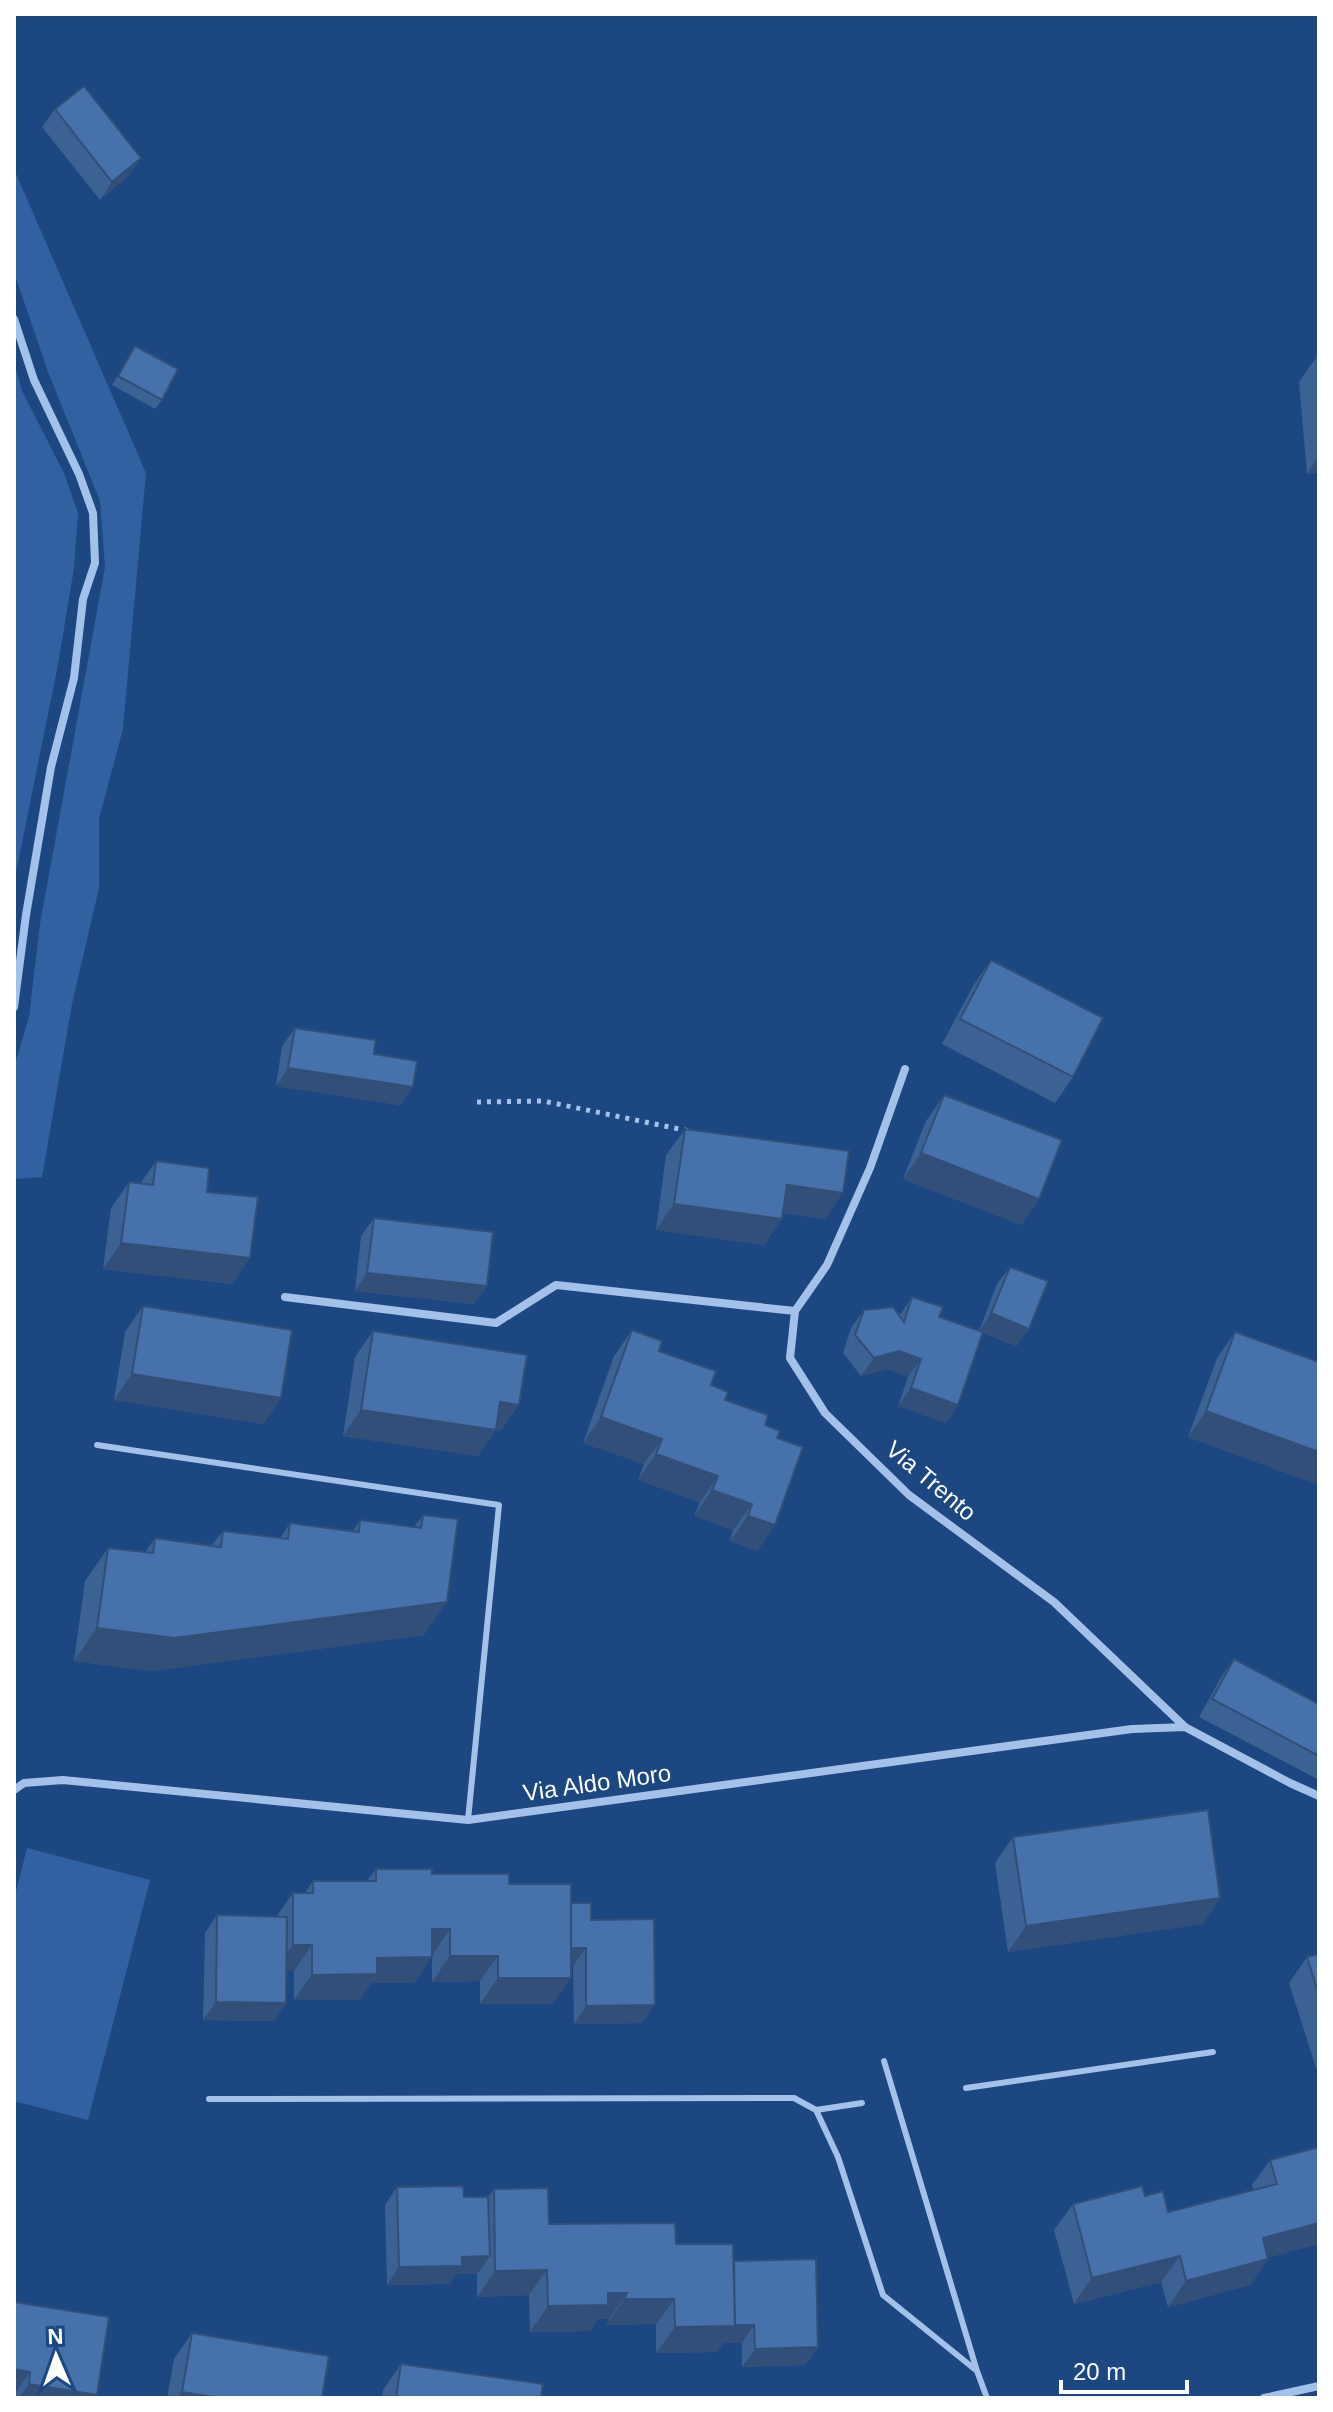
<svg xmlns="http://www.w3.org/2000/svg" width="1333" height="2412" font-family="Helvetica,sans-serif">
	<rect width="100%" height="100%" fill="#1d4781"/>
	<path fill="#3161a0" d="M14 169 146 473 123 729 99 819V888L72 1004 42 1177 14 1179V1067L29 1017 40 924 105 567 100 501 48 372 14 272Z
		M14 363 23 393 64 473 78 513 74 568 58 665 14 882Z
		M27 1848 150 1880 88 2120 14 2101V1899Z"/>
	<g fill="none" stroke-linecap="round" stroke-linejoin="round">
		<path stroke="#a3c1e9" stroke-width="5" stroke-dasharray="4 6" stroke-linecap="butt" d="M477 1102 543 1101 689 1131"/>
		<path stroke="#a3c1e9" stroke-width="6" d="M97 1445 499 1505 468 1820
			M884 2061 977 2371
			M966 2088 1213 2052
			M209 2099 794 2098 816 2110 838 2157 883 2295 977 2371 987 2398
			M816 2110 862 2103"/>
		<path stroke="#a3c1e9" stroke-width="8" d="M14 319 34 380 79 474 93 513 95 563 83 599 74 678 51 767 26 915 14 1007
			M905 1069 870 1168 827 1265 795 1311 790 1358 825 1413 909 1495 1054 1602 1185 1727 1290 1783 1319 1796
			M285 1297 496 1323 556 1285 795 1311
			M14 1790 24 1783 63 1780 468 1820 1132 1729 1185 1727
			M1264 2398 1319 2386"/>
	</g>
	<path fill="#3c6193" d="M55 109 141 158 128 176 100 200 42 127Z
		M135 346 162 400 155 409 112 385Z
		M1317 356H1319V472L1307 474 1299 382Z
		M991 960 1073 1077 1055 1103 942 1044 973 986Z
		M295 1028 374 1054 413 1087 400 1105 276 1086 282 1046Z
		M944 1095 1039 1199 1021 1225 903 1179 926 1121Z
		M685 1129 825 1219 783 1213 782 1219 764 1245 656 1230 666 1155Z
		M156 1161 207 1192 232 1284 103 1269 111 1208 129 1182 140 1184Z
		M374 1218 487 1286 474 1304 355 1291 361 1236Z
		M1010 1267 1017 1346 983 1333 958 1405 946 1423 898 1406 908 1377 887 1369 861 1376 843 1353 851 1328 864 1310 899 1316 912 1297 939 1317 979 1331 997 1284Z
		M143 1306 281 1398 263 1424 114 1400 125 1332Z
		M632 1330 659 1351 711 1385 725 1400 765 1425 777 1438 775 1525 757 1551 730 1541 733 1530 694 1516 700 1502 638 1480 644 1464 583 1443 614 1356Z
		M373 1331 519 1405 501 1430H496L478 1456 343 1436 355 1357Z
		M1235 1332 1319 1362V1485L1188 1437 1217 1358Z
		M423 1515 424 1635 151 1671 74 1661 85 1581 108 1548 145 1552 155 1538 212 1545 223 1531 280 1538 290 1523 353 1531 360 1520 414 1527Z
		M1234 1659 1319 1704V1780L1199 1717 1221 1677Z
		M1013 1837 1220 1898 1202 1924 1008 1952 995 1863Z
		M376 1869 432 1874 509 1884 571 1903 591 1920 642 2023 574 2024 573 1966H571L553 2004H480V1981L432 1982V1955L414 1983H371L359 2000H294V1971H287L274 2021 203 2020 205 1933 217 1915 276 1917 293 1893H305L313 1881H367Z
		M1319 1954V2067L1316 2068 1289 1983 1307 1957Z
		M1270 2160 1319 2244 1268 2257V2259L1250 2285 1168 2307 1161 2282 1074 2304 1054 2230 1073 2204 1145 2196 1168 2212 1254 2190 1252 2185Z
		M397 2187 464 2197H488L494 2189 549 2224 676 2244 734 2261 818 2347 805 2365 742 2367V2343H723L717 2352 656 2353V2324L606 2325 609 2319H598L590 2331 530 2332 529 2295 477 2297V2274H456L450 2284 387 2285 385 2205Z
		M14 2302 95 2398H14Z
		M192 2333 322 2398H167L174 2359Z
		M401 2364 541 2398H382L383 2390Z"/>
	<path fill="#314f78" d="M141 158 128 176 100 200 112 182Z
		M1319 456V472L1307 474Z
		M288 1068 413 1087 400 1105 276 1086Z
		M921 1153 1039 1199 1021 1225 903 1179Z
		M787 1185 843 1193 825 1219 769 1211Z
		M674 1204 782 1219 764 1245 656 1230Z
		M121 1243 250 1258 232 1284 103 1269Z
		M367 1273 487 1286 474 1304 355 1291Z
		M991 1313 1029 1329 1017 1346 979 1331Z
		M899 1351 921 1359 908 1377 887 1369 861 1376 874 1358Z
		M132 1374 281 1398 263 1424 114 1400Z
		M911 1388 958 1405 946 1423 898 1406Z
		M500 1402 519 1405 501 1430 482 1428Z
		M361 1410 496 1430 478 1456 343 1436Z
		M1206 1411 1319 1452V1485L1188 1437Z
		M601 1417 662 1439 644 1464 583 1443Z
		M656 1454 718 1476 700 1502 638 1480Z
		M712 1490 752 1504 733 1530 694 1516Z
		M748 1516 775 1525 757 1551 730 1541Z
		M447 1602 424 1635 151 1671 74 1661 97 1628Z
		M1220 1898 1202 1924 1008 1952 1026 1926Z
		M432 1929H450L432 1955Z
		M293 1945H312L294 1971H274Z
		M566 1948H586L573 1966H554Z
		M450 1956H498L480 1981 432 1982Z
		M432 1957 414 1983H371L359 2000H294L312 1975 377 1958Z
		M498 1978H571L553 2004H480Z
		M216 2002 286 2003 274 2021 203 2020Z
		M655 2005 642 2023 574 2024 586 2006Z
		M1319 2223V2244L1245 2264 1263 2238Z
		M490 2256 477 2274H456L450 2284 387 2285 399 2267 462 2257Z
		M1180 2256 1161 2282 1074 2304 1092 2278Z
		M1268 2259 1250 2285 1168 2307 1186 2281Z
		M547 2270 529 2295 477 2297 495 2271Z
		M608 2293H627L609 2319H598L590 2331 530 2332 548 2306Z
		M624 2299H674L656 2324 606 2325Z
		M754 2325 742 2343H723L717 2352 656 2353 675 2327Z
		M818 2347 805 2365 742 2367 755 2349Z
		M14 2369 30 2372 14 2395Z
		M29 2384 97 2395 95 2398H19Z
		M182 2392 220 2398H177Z"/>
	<path fill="#4671ab" stroke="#314f78" stroke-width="2" d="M84 86 141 158 112 182 55 109Z
		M135 346 178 369 162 400 118 376Z
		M1317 356H1319V380Z
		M991 960 1103 1018 1073 1077 960 1019Z
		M295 1028 376 1040 374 1054 417 1061 413 1087 288 1068Z
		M944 1095 1062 1140 1039 1199 921 1153Z
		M685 1129 849 1151 843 1193 787 1185 782 1219 674 1204Z
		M156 1161 209 1168 207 1192 258 1197 250 1258 121 1243 129 1182 153 1185Z
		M374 1218 493 1232 487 1286 367 1273Z
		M1010 1267 1048 1281 1029 1329 991 1313Z
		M912 1297 943 1307 939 1317 983 1332 958 1405 911 1388 921 1359 899 1351 874 1358 855 1335 864 1310 893 1307 904 1322Z
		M143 1306 292 1330 281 1398 132 1374Z
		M632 1330 662 1341 659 1351 716 1371 711 1385 728 1392 725 1400 768 1415 765 1425 780 1431 777 1438 803 1447 775 1525 748 1516 752 1504 712 1490 718 1476 656 1454 662 1439 601 1417Z
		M373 1331 527 1355 519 1405 500 1402 496 1430 361 1410Z
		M1235 1332 1319 1362V1452L1206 1411Z
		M423 1515 458 1519 447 1602 174 1638 97 1628 108 1548 153 1553 155 1538 221 1547 223 1531 288 1539 290 1523 359 1532 360 1520 421 1528Z
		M1234 1659 1319 1704V1756L1212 1699Z
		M1208 1810 1220 1898 1026 1926 1013 1837Z
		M376 1869H432V1874H509V1884H571V1978H498V1956H450V1929H432V1957L377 1958V1974L312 1975V1945H293V1893H313V1881H376Z
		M571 1903H591V1920L654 1919 655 2005 586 2006V1948H571Z
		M217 1915 287 1917 286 2003 216 2002Z
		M1319 1954V1995L1307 1957Z
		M1319 2147V2223L1263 2238 1268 2259 1186 2281 1180 2256 1092 2278 1073 2204 1142 2186 1145 2196 1163 2191 1168 2212 1277 2184 1270 2160Z
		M463 2186 464 2197H488L490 2256 462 2257V2266L399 2267 397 2187Z
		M548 2188 549 2224 675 2223 676 2244H733L735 2326 675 2327 674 2299H624L627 2293H608V2305L548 2306 547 2270 495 2271 494 2189Z
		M816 2259 818 2347 755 2349 754 2325H735L734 2261Z
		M14 2302 109 2317 97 2395 29 2384 30 2372 14 2369Z
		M192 2333 329 2356 322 2398H220L182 2392Z
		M401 2364 543 2384 541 2398H396Z"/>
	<g text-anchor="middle" stroke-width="6" stroke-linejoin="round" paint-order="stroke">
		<g font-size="24" fill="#fff" stroke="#1d4781">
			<text transform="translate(931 1481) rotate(40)" y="8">Via Trento</text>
			<text transform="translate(597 1783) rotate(-8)" y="8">Via Aldo Moro</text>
		</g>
	</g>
	<rect width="1333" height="2412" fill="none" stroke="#ffffff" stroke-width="32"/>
	<g transform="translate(56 2356) rotate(358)" stroke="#1d4781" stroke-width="6" paint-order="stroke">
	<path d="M0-6L14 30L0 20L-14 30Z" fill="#ffffff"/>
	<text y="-12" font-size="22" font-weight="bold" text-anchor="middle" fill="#ffffff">N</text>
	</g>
	<path d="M1061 2380v12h126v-12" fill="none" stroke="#ffffff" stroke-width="4"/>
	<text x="1073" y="2380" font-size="24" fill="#ffffff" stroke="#1d4781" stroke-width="6" paint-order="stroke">20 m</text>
</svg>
